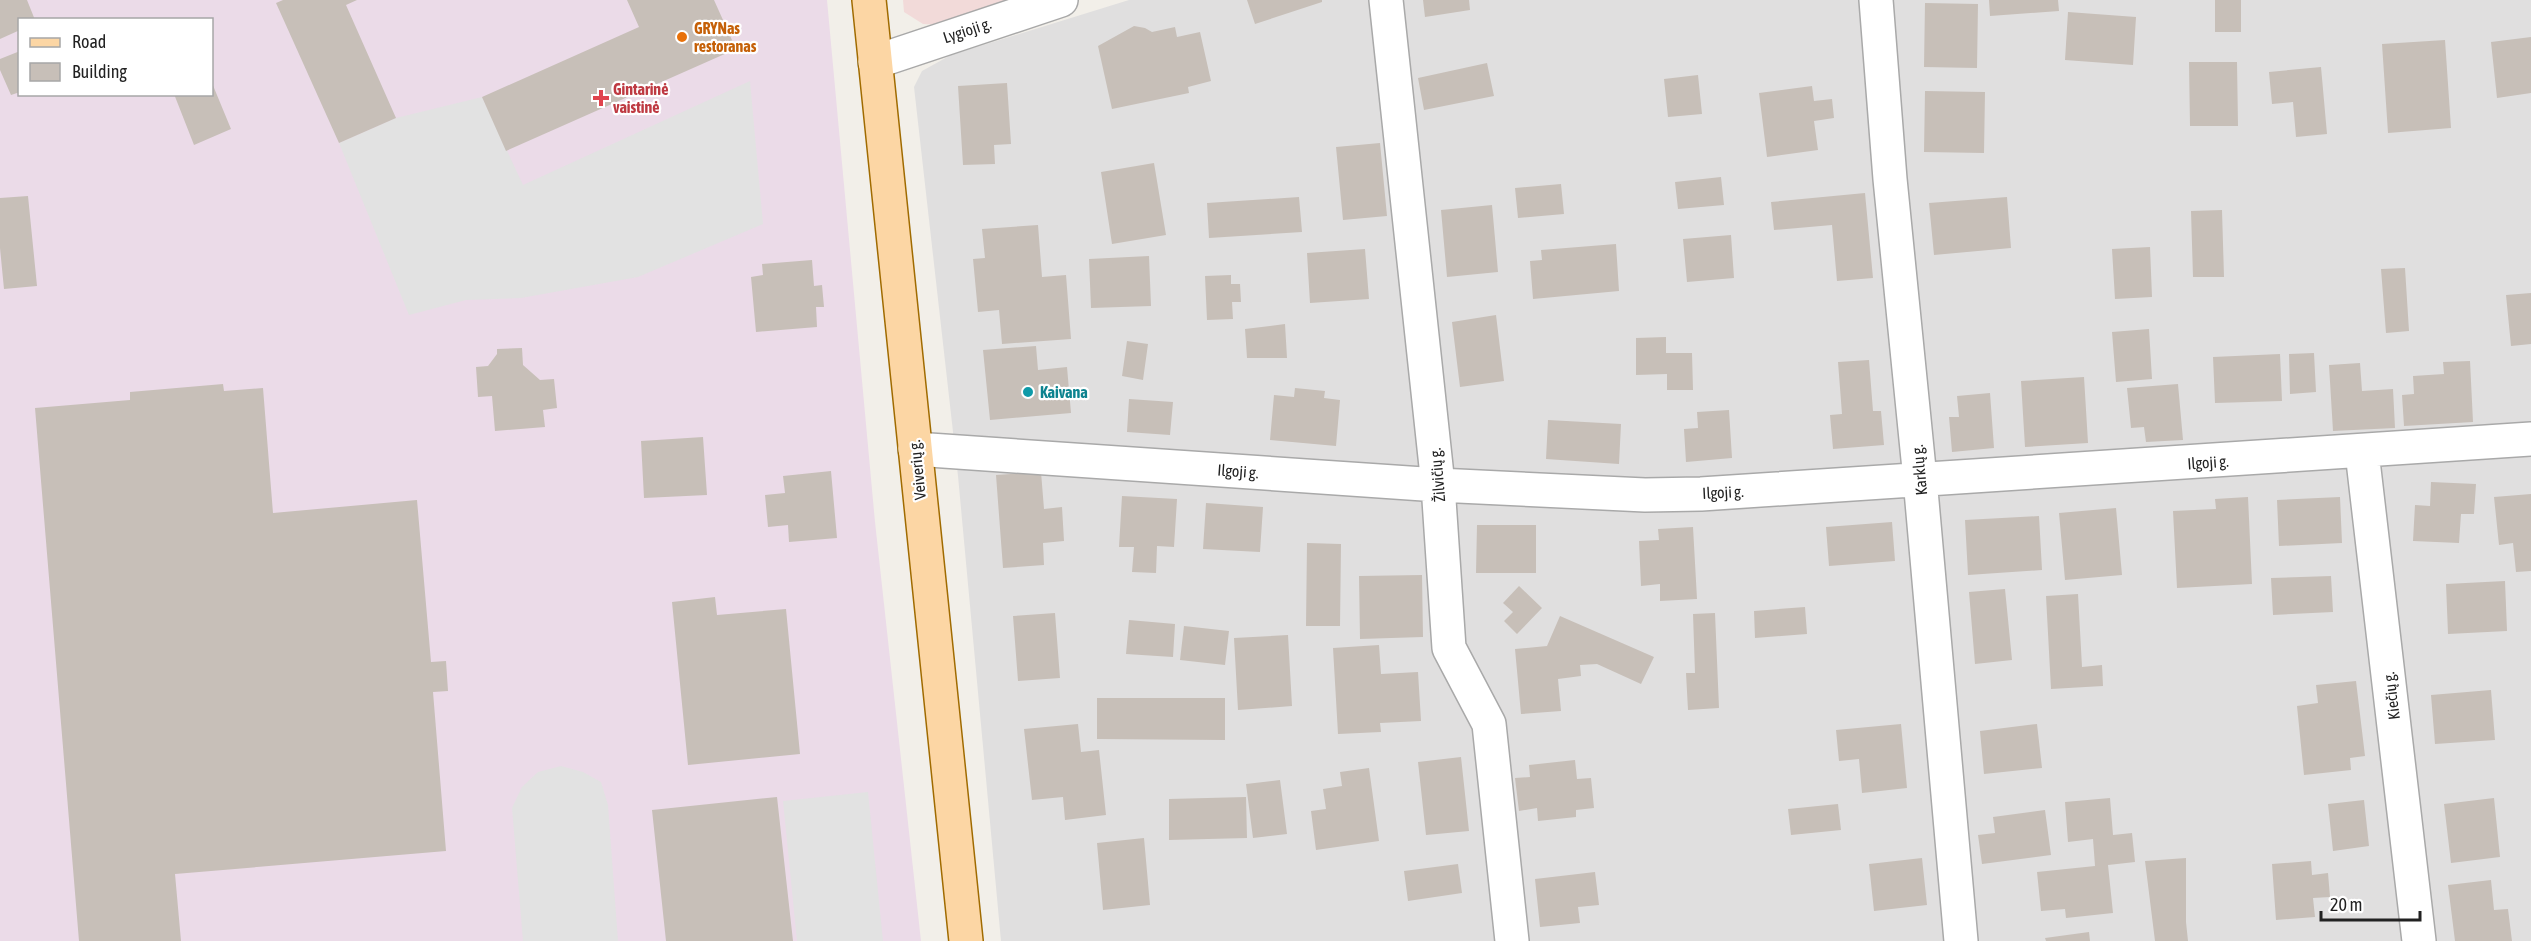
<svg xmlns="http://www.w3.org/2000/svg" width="2531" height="941" font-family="'Asap Condensed',sans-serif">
	<rect width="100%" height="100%" fill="#f2efe9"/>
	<path fill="#e0dfdf" d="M1129 0H2531V941H1001L958 476 914 87 922 71 951 55Z"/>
	<path fill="#f2dad9" d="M903 0H1020L945 25 923 24 904 12Z"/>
	<path fill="#ebdbe8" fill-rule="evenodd" d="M0 0H827L875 522 921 941H0ZM20 20H212V94H20Z"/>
	<path fill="#e2e2e2" d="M750 81 763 224 638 277 521 298 466 300 409 315 339 143 396 118 482 97 523 185Z
		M561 766 583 772 601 782 608 805 618 941H523L512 808 522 787 538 772Z
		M868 792 883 941H797L783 801Z"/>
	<path fill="#c7bfb8" d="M0 0H27L35 20H20V30L0 39Z
		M283 0H357L346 5 396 118 339 143 276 3Z
		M627 0H714L736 49 506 151 482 97 639 27Z
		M1247 0H1322V2L1255 24Z
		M1423 0H1469L1470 10 1425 17Z
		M1989 0H2058L2059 11 1990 16Z
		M2215 0H2241V32H2215Z
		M1925 3 1978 4 1977 68 1924 67Z
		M2068 12 2136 17 2133 65 2065 60Z
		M1134 26 1145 28 1152 32 1175 27 1177 37 1200 32 1211 81 1188 87 1189 93 1112 109 1098 46Z
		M2531 37V93L2497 98 2491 42Z
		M2445 40 2451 128 2388 133 2382 44Z
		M20 51V92L11 95 0 70V59Z
		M2189 62H2237L2238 126H2190Z
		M1487 63 1494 96 1424 110 1418 78Z
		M2321 67 2327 134 2296 137 2293 102 2272 104 2269 72Z
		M1698 75 1702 114 1668 117 1664 79Z
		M212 83 231 129 194 145 174 94H212Z
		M1007 83 1011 144 994 145 995 164 963 165 958 86Z
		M1812 86 1814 101 1832 99 1834 118 1814 121 1818 150 1767 157 1759 93Z
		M1925 91 1985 92 1984 153 1924 152Z
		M1380 143 1387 216 1343 220 1336 147Z
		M1154 163 1166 235 1112 244 1101 172Z
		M1721 177 1724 205 1678 209 1675 182Z
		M1561 184 1564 214 1518 218 1515 188Z
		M1865 193 1873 278 1837 281 1832 225 1774 230 1771 202Z
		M28 196 37 286 4 289 0 248V198Z
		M1299 197 1302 232 1209 238 1207 203Z
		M2007 197 2011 248 1934 255 1929 203Z
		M1492 205 1498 272 1447 277 1441 210Z
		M2222 210 2224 277H2193L2191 211Z
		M1038 225 1042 277 1066 275 1071 339 1002 344 999 310 978 312 973 259 985 258 982 229Z
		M1731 235 1734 278 1687 282 1683 239Z
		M1616 244 1619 291 1533 299 1530 261 1542 260 1541 250Z
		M2150 247 2152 297 2115 299 2112 249Z
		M1365 249 1369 299 1310 303 1307 253Z
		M1149 256 1151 306 1091 308 1089 259Z
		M812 260 814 286 822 285 824 307H816L817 327 756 332 751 277 763 275 762 264Z
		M2405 268 2409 331 2386 333 2381 269Z
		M1231 275V284H1240L1241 302H1232L1233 319 1207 320 1205 276Z
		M2531 293V344L2511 346 2506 295Z
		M1496 315 1504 381 1460 387 1452 322Z
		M1285 324 1287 358H1247L1245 329Z
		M2149 329 2152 379 2116 382 2112 332Z
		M1666 337V353H1692L1693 390H1667V374L1636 375V338Z
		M1127 341 1148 344 1143 380 1122 376Z
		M1036 346 1038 370 1067 367 1071 413 990 420 983 350Z
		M522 348 523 365 540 380 554 379 557 408 543 410 545 427 495 431 492 396 478 397 476 367 488 366 497 354V349Z
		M2314 353 2316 392 2290 394 2289 354Z
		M2280 354 2282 401 2215 403 2213 357Z
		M1869 360 1873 411H1881L1884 445 1833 449 1830 415 1842 414 1838 362Z
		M2470 361 2473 422 2404 426 2402 395 2414 394 2413 376 2444 374 2443 362Z
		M2360 363 2362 391 2393 389 2395 428 2333 431 2329 365Z
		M2084 377 2088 443 2025 447 2021 381Z
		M223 384 224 391 263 388 273 513 417 500 431 662 446 661 448 691 433 692 446 851 175 874 181 941H79L35 408 130 400V392Z
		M2178 384 2183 440 2146 442 2144 427 2131 428 2127 388Z
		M1295 388 1325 391 1324 398 1340 400 1336 446 1270 440 1274 395 1294 397Z
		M1990 393 1994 448 1952 452 1949 417H1959L1957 396Z
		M1129 399 1173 402 1170 435 1127 432Z
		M1729 410 1732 458 1686 462 1684 429 1698 428 1697 412Z
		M1548 420 1621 424 1619 464 1546 459Z
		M703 437 707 495 644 498 641 441Z
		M831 471 837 538 789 542 788 525 768 527 765 495 785 493 783 476Z
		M1041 472 1044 509 1062 507 1064 541 1043 543 1044 565 1003 568 996 475Z
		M2431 482 2476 484 2474 514H2461L2459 543 2413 541 2415 505 2430 506Z
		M2531 494V571L2516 572 2513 543 2499 545 2494 497Z
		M1122 496 1177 499 1174 547 1157 546 1156 573 1132 572 1134 547H1119Z
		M2248 497 2252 584 2177 588 2173 511 2216 509 2215 499Z
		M2340 497 2342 543 2279 546 2277 500Z
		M1206 503 1263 507 1260 552 1203 549Z
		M2116 508 2122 575 2065 580 2059 513Z
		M2039 516 2042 570 1968 575 1965 520Z
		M1892 522 1895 561 1829 566 1826 527Z
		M1477 525H1536V573H1476Z
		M1693 527 1697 599 1660 601V584L1641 586 1639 541 1659 540 1658 529Z
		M1307 543 1341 544 1340 626H1306Z
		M1422 575 1423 637 1360 639 1359 576Z
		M2331 576 2333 612 2273 615 2271 578Z
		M2505 581 2507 631 2448 634 2446 584Z
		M1519 586 1542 608 1517 634 1504 621 1513 612 1503 603Z
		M2005 589 2012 660 1975 664 1969 592Z
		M2078 594 2082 667 2102 665 2103 686 2051 689 2046 596Z
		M715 597 717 615 786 609 800 754 688 765 672 602Z
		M1805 607 1807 634 1755 638 1754 611Z
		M1055 613 1060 678 1018 681 1013 616Z
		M1715 613 1719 708 1688 710 1686 673H1695L1693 614Z
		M1560 616 1654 657 1641 684 1597 664 1580 665 1581 676 1558 679 1561 711 1521 714 1515 649 1547 646Z
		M1129 620 1175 624 1173 657 1126 654Z
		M1184 626 1229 631 1225 665 1180 660Z
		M1288 635 1292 706 1238 710 1234 638Z
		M1379 645 1381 674 1418 672 1421 721 1380 723 1381 732 1338 734 1333 648Z
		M2356 681 2365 756 2350 758 2351 770 2304 775 2297 706 2318 703 2316 685Z
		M2491 690 2495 740 2435 744 2431 695Z
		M1097 698H1225V740L1097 739Z
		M1078 724 1081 752 1099 750 1106 815 1065 820 1063 797 1032 800 1024 729Z
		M1901 724 1907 788 1862 793 1859 759 1839 761 1836 730Z
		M2037 724 2042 768 1984 774 1980 731Z
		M1461 757 1469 831 1426 835 1418 762Z
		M1575 760 1577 779 1591 778 1594 808 1576 810V817L1538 821 1537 808 1519 811 1515 778 1530 777 1529 765Z
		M1369 768 1379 841 1316 850 1311 811 1326 809 1323 789 1342 786 1340 772Z
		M1280 780 1287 834 1253 838 1246 784Z
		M777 797 793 941H666L652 810Z
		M1246 797 1247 838 1169 840V799Z
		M2110 798 2113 835 2132 833 2135 862 2108 865 2113 913 2066 918 2065 909 2041 911 2037 872 2095 866 2093 839 2068 842 2065 802Z
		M2494 798 2500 857 2451 863 2444 804Z
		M2364 800 2369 846 2333 851 2328 804Z
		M1838 804 1841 830 1791 835 1788 809Z
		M2045 810 2051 855 1982 864 1978 835 1995 833 1993 817Z
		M1144 838 1150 905 1103 910 1097 843Z
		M1922 858 1927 905 1874 911 1869 864Z
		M2186 858V922L2188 941H2155L2145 861Z
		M2311 861 2312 875 2328 873 2330 897 2313 898 2315 917 2276 920 2272 864Z
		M1458 864 1462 893 1408 901 1404 871Z
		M1595 872 1599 905 1578 907 1580 923 1540 927 1535 879Z
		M2491 880 2494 910 2508 909 2512 941H2455L2448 885Z
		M2089 932 2090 941H2046L2045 938Z"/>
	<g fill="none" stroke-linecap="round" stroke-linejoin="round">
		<defs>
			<path id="street" d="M1386 0 1438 485 1449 648 1489 724 1512 941
				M1876 0 1890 179 1920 479 1961 941
				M875 62 1061 0
				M915 449 1438 485 1645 495 1701 494 2531 439
				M2362 452 2419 941"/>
			<path id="primary" d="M869 0 966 941"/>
		</defs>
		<use href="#street" stroke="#a9a9a9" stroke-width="36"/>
		<use href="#primary" stroke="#a06b00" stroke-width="36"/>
		<use href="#street" stroke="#fff" stroke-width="33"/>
		<use href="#primary" stroke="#fcd6a4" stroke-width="33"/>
	</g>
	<circle fill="#e8710a" stroke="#fff" stroke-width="2" cx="682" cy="37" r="6"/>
	<path fill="#e0444e" stroke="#fff" stroke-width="2" d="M598 89h6v6h6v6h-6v6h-6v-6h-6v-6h6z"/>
	<circle fill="#0f9aa8" stroke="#fff" stroke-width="2" cx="1028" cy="392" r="6"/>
	<g text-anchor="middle" stroke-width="4.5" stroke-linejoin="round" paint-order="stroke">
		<g font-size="16" font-weight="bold" fill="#c56008" stroke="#fff" text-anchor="start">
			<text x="694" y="34">GRYNas<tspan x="694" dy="18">restoranas</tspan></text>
		</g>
		<g font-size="16" fill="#222" stroke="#fff">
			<text transform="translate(967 30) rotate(-18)" y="6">Lygioji g.</text>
			<text transform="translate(2208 462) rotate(-4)" y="6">Ilgoji g.</text>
			<text transform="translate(917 470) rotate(-96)" y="6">Veiverių g.</text>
			<text transform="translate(1919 470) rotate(-95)" y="6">Karklų g.</text>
			<text transform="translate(1238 471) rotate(4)" y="6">Ilgoji g.</text>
			<text transform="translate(1437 475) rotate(-95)" y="6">Žilvičių g.</text>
			<text transform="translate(1723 492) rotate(-3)" y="6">Ilgoji g.</text>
			<text transform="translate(2391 696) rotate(-97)" y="6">Kiečių g.</text>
		</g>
		<g font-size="16" font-weight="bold" fill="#be3a42" stroke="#fff" text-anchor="start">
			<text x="613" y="95">Gintarinė<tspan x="613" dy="18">vaistinė</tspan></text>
		</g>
		<g font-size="16" font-weight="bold" fill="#0d838f" stroke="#fff" text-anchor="start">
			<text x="1040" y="398">Kaivana</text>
		</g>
	</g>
	<rect x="18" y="18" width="195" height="78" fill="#ffffff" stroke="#a7a7a7" stroke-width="1.5"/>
	<rect x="30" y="38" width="30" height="9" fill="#fcd6a4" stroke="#a7a7a7" stroke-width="1.5"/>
	<text x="72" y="48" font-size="18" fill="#222222">Road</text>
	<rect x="30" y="63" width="30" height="18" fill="#c7bfb8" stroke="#a7a7a7" stroke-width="1.5"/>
	<text x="72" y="78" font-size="18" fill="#222222">Building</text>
	<path d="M2321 911v9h99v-9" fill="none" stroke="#222222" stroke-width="3"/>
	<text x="2330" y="911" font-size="18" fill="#222222" stroke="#ffffff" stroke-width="4.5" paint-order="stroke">20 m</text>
</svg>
